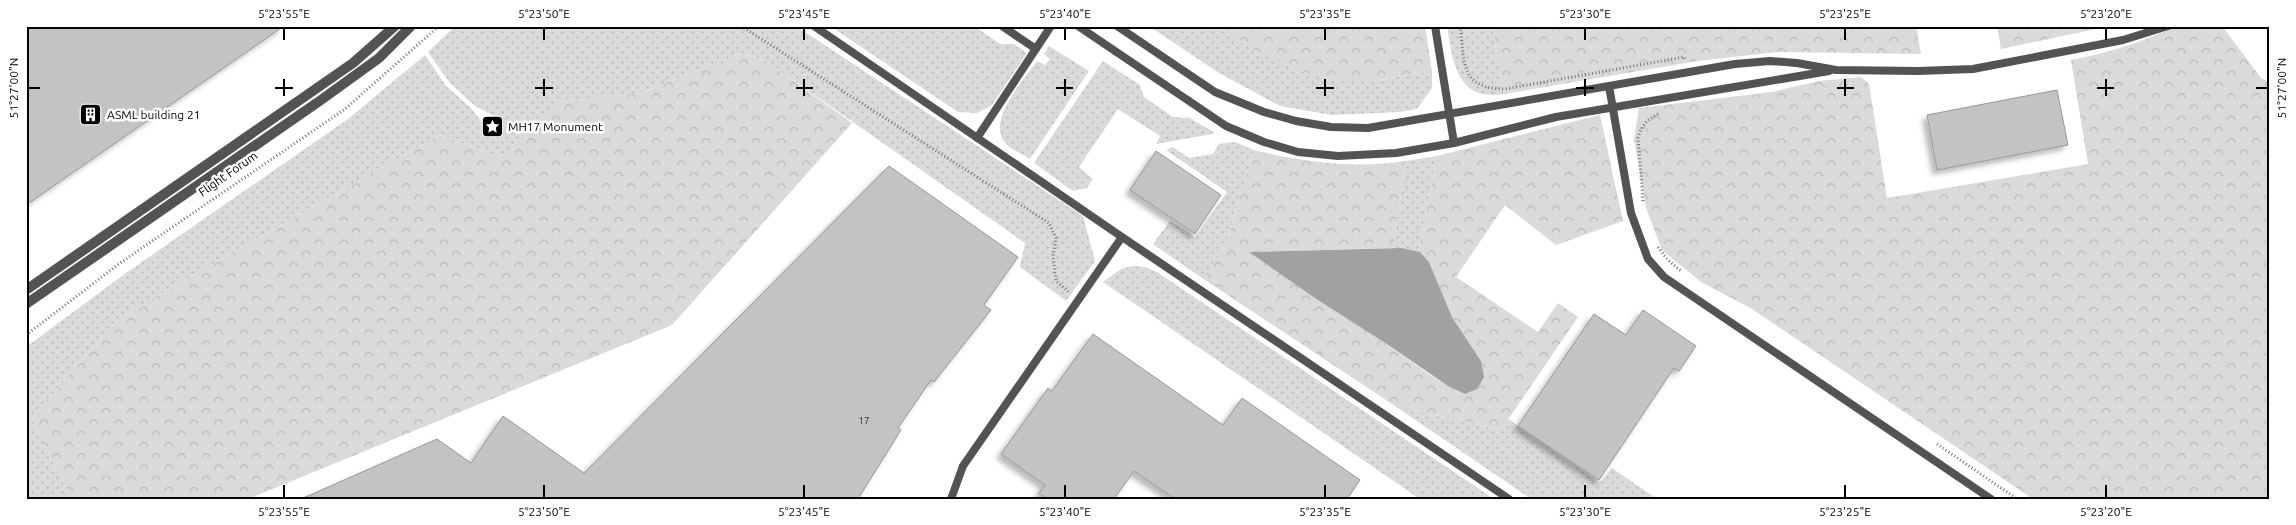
<svg xmlns="http://www.w3.org/2000/svg" width="2296" height="525" font-family="Ubuntu,sans-serif">
	<defs>
		<pattern id="grass-dots" width="8" height="8" patternUnits="userSpaceOnUse" patternTransform="scale(1.25)"><rect width="8" height="8" fill="#dadada"/><path d="M2 2h.1M6 6h.1" fill="none" stroke="#b9b9b9" stroke-width="1.8" stroke-linecap="round"/></pattern>
		<pattern id="forest-crowns" width="20" height="18" patternUnits="userSpaceOnUse" patternTransform="scale(1.25)"><rect width="20" height="18" fill="#dadada"/><path d="M2 6a3 3 0 1 1 6 0M12 15a3 3 0 1 1 6 0" fill="none" stroke="#b9b9b9"/></pattern>
		<filter id="shadow"><feDropShadow dx="-4.5" dy="4.5" stdDeviation="2.5" flood-color="#0004"/></filter>
	</defs>
	<rect width="100%" height="100%" fill="#fff"/>
	<path fill="url(#grass-dots)" d="M455 26H796L1083 216 1095 261 1066 301 1020 267 1025 243 766 61 741 53 641 93 559 102 500 157 440 135 120 317 32 418 71 499H26V347L126 273 348 119 425 55 446 86 471 108 489 131 494 132 497 128 494 116 475 106 450 83 428 52Z
		M830 26H974L1000 44H1014L1027 53 992 105 977 113 958 112Z
		M1149 26H1216L1260 54 1371 81 1432 71V88L1417 109 1399 112 1332 115 1280 106 1219 73Z
		M1447 26H1492L1504 94C1456 102 1453 61 1447 26Z
		M1049 46 1089 71 1030 159C1023 154 1012 150 1006 144 985 121 1024 80 1037 61L1045 65 1050 59 1044 54Z
		M1103 61 1140 85 1144 97 1173 117 1189 118 1214 132 1212 134 1156 144 1160 136 1118 109 1079 167 1093 179 1087 188 1073 191 1034 163Z
		M1235 142 1254 150 1225 248 1202 278 1153 244 1170 221 1195 237 1227 192 1166 150 1173 147 1189 158 1213 154 1219 144Z
		M1437 156 1418 252 1393 248 1406 161Z
		M1133 266 1145 267 1157 272 1494 499H1420L1103 282 1121 269Z
		M1395 406 1501 430 1508 419 1600 482 1612 468 1657 499H1531Z"/>
	<path fill="url(#forest-crowns)" d="M1216 26H1425L1432 71 1371 81 1325 80 1260 54Z
		M1492 26H1916L1921 54 1777 52 1698 61 1504 94Z
		M1997 26H2110L2001 49Z
		M2177 26H2222L2261 78 2270 82V499H2033L1752 309 1701 282 1662 250 1646 208 1634 139 1639 108 1772 92 1819 81 1861 77 1869 84 1887 198 2088 164 2071 60C2107 53 2143 42 2177 26Z
		M741 53 766 61 852 123 672 325 248 499H71L32 418 120 317 440 135 500 157 558 102 641 93Z
		M1600 115 1623 221 1556 245 1505 205 1456 277 1538 332 1558 303 1578 317 1501 430 1395 406 1202 278 1225 248 1254 150C1302 162 1356 169 1406 161L1393 248 1250 252C1295 284 1341 314 1387 345 1413 362 1437 382 1465 394L1481 361 1452 317 1429 262 1418 252 1437 156Z"/>
	<path fill="#a1a1a1" d="M1401 248 1420 252 1429 262 1452 317 1481 361 1484 377 1477 389 1465 394 1448 386 1388 345 1315 298 1249 252Z"/>
	<path fill="#c3c3c3" stroke="#979797" filter="url(#shadow)" d="M26 26H284L26 205Z
		M2057 90 2068 145 1937 170 1927 115Z
		M1156 151 1221 195 1195 234 1130 190Z
		M889 166 1018 257 984 305 991 310 934 382 931 380 898 428 901 430 858 499H301L437 439 471 463 503 416 584 473Z
		M1643 310 1696 346 1679 371 1674 368 1599 480 1518 426 1594 314 1626 335Z
		M1093 334 1223 425 1242 398 1360 480 1347 499H1175L1134 471 1114 499H1047L1039 493 1045 485 1001 454 1048 388 1052 391Z"/>
	<g fill="none" stroke-linecap="round" stroke-linejoin="round">
		<path stroke="#757575" stroke-width="3" stroke-dasharray="1 2.5" stroke-linecap="butt" d="M741 26 1049 223 1056 238 1053 256 1056 281 1070 293
			M1460 26C1465 63 1460 89 1505 89L1684 57 1685 61
			M1643 201 1638 138C1641 126 1647 120 1658 114
			M1658 247 1668 260 1681 271
			M26 335 120 263 345 109 439 26
			M1937 444 2017 499"/>
		<path stroke="#535353" stroke-width="8" d="M814 26 1122 237 1509 499
			M1002 26 1036 49
			M1078 26 1226 126 1264 142 1298 152 1338 156 1396 153 1454 143 1556 117 1829 71
			M1117 26 1215 92 1264 112 1296 121 1331 127 1368 128 1735 64 1770 61 1797 63 1836 70 1918 71 1973 69 2123 40 2168 26
			M1435 26 1454 143
			M1609 86 1631 213 1648 259 1664 277 1991 499
			M977 138 1051 26
			M951 499 963 466 1122 237"/>
		<path stroke="#535353" stroke-width="10" d="M26 290 353 63 395 26
			M26 304 321 100 379 58 411 26"/>
	</g>
	<path fill="none" stroke="#000" stroke-width="2" d="M284 28V40M544 28V40M804 28V40M1065 28V40M1325 28V40M1585 28V40M1845 28V40M2106 28V40M284 79V96M544 79V96M804 79V96M1065 79V96M1325 79V96M1585 79V96M1845 79V96M2106 79V96M28 88H40M275 88H293M535 88H553M796 88H813M1056 88H1073M1316 88H1334M1576 88H1594M1837 88H1854M2097 88H2114M2256 88H2268M284 485V498M544 485V498M804 485V498M1065 485V498M1325 485V498M1585 485V498M1845 485V498M2106 485V498"/>
	<defs>
		<symbol id="building-square" viewBox="-11 -11 22 22"><rect x="-9" y="-9" width="18" height="18" rx="4" fill="#000" stroke="#fff"/><path d="M-4-6H4V6H1V3H-1V6H-4ZM-2.5-4.3h1.7v1.8h-1.7ZM.8-4.3h1.7v1.8H.8ZM-2.5-1h1.7V.8h-1.7ZM.8-1h1.7V.8H.8Z" fill="#fff"/></symbol>
		<symbol id="sight-square" viewBox="-11 -11 22 22"><rect x="-9" y="-9" width="18" height="18" rx="4" fill="#000" stroke="#fff"/><path d="M0-6L1.8-2.2L6-1.7L2.9 1.2L3.7 5.4L0 3.3L-3.7 5.4L-2.9 1.2L-6-1.7L-1.8-2.2Z" fill="#fff"/></symbol>
	</defs>
	<g fill-rule="evenodd">
		<use href="#building-square" x="78" y="102" width="25" height="25"/>
		<use href="#sight-square" x="480" y="114" width="25" height="25"/>
	</g>
	<g text-anchor="middle" stroke-width="5" stroke-linejoin="round" paint-order="stroke">
		<g font-size="10" fill="#313131">
			<text x="864" y="424">17</text>
		</g>
		<g font-size="12" fill="#000" stroke="#fff" text-anchor="start">
			<text x="107" y="119">ASML building 21</text>
			<text x="508" y="131">MH17 Monument</text>
		</g>
		<g font-size="12" fill="#000" stroke="#fff">
			<text transform="translate(228 174) rotate(-35)" y="4">Flight Forum</text>
		</g>
	</g>
	<rect width="2296" height="525" fill="none" stroke="#ffffff" stroke-width="55"/>
	<rect x="28" y="28" width="2240" height="470" fill="none" stroke="#000" stroke-width="2"/>
	<g font-size="12" text-anchor="middle" fill="#000">
		<text x="284" y="18">5°23'55"E</text>
		<text x="544" y="18">5°23'50"E</text>
		<text x="804" y="18">5°23'45"E</text>
		<text x="1065" y="18">5°23'40"E</text>
		<text x="1325" y="18">5°23'35"E</text>
		<text x="1585" y="18">5°23'30"E</text>
		<text x="1845" y="18">5°23'25"E</text>
		<text x="2106" y="18">5°23'20"E</text>
		<text transform="translate(2282 88) rotate(-90)" y="4">51°27'00"N</text>
		<text transform="translate(14 88) rotate(-90)" y="4">51°27'00"N</text>
		<text x="284" y="516">5°23'55"E</text>
		<text x="544" y="516">5°23'50"E</text>
		<text x="804" y="516">5°23'45"E</text>
		<text x="1065" y="516">5°23'40"E</text>
		<text x="1325" y="516">5°23'35"E</text>
		<text x="1585" y="516">5°23'30"E</text>
		<text x="1845" y="516">5°23'25"E</text>
		<text x="2106" y="516">5°23'20"E</text>
	</g>
</svg>
